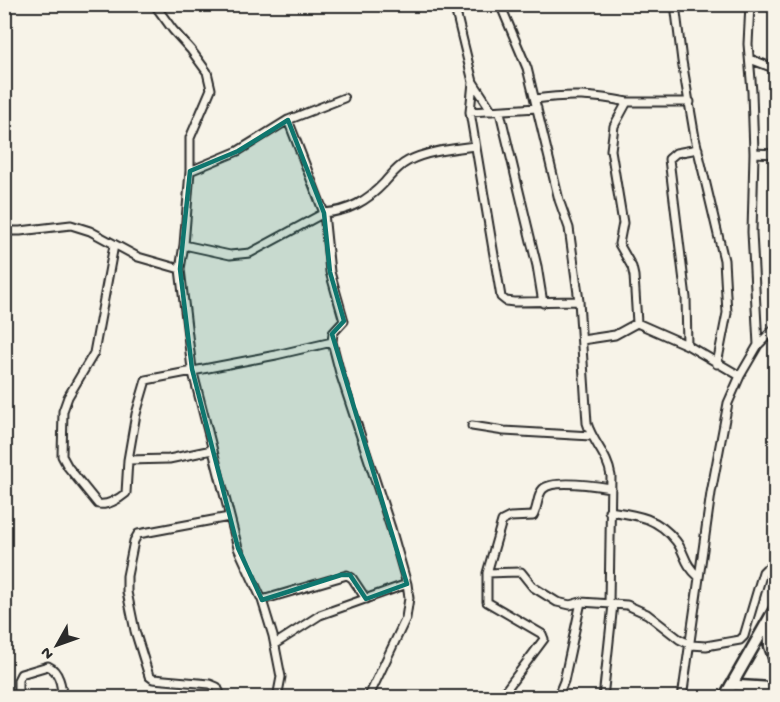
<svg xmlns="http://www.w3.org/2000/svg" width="780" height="702" font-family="'Gochi Hand',sans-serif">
	<rect width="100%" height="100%" fill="#f7f3e8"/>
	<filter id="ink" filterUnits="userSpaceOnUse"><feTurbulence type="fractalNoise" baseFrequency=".0167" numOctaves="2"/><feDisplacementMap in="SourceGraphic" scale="12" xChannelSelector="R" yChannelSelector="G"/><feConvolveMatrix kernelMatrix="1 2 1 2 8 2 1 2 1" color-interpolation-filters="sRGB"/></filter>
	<g filter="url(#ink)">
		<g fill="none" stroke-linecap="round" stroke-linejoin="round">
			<defs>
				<path id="minor" d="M154 4 173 30 191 50 207 72 211 89 190 138V171L184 245 180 269 192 369 238 548 262 600 273 636 281 677 277 698
					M454 4 473 82 470 112 501 297 506 301 514 302 579 301
					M500 4 527 68 559 200 569 228 579 301 587 423C593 443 608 455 611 476L609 604
					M675 4 682 61 695 138 724 260 727 313 717 364
					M750 4 748 44 752 92 754 153 776 154
					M750 59 776 69
					M473 82 492 111
					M535 99C569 94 594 95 627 102
					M470 112 537 108
					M500 112 537 266 543 303
					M288 120 324 213 330 272 344 321 333 333 332 342
					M754 153 752 232 758 345
					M190 171 238 151 288 120 344 98
					M4 231H20L71 225 90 231 138 257 180 269
					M114 245 94 353 68 397 63 411 62 456 68 467 98 504C107 506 119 499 126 493L128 460 136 414 146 380 276 355 332 342 340 373 391 528 407 584 409 598 406 618 368 698
					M184 245 230 255 250 253 324 213C349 211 367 201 384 183 391 175 398 166 408 161 427 151 453 149 475 146
					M637 323 634 276 632 267 619 244 623 223 611 150 614 126 627 102H690
					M582 340 615 335 637 323 687 345 740 376
					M687 345 686 298 669 159 676 153 698 149
					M472 426 504 431 591 436
					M128 460 169 459 212 450
					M609 511C637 515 657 517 676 541 686 554 683 563 699 577
					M487 573 521 572 533 587 557 602 570 605 581 602 627 605 647 614 679 639 691 645 706 646 740 640 744 636 763 572 766 569 776 568
					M262 600 347 575 352 578 366 599
					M275 644 320 615 407 584
					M18 698V680L21 674 48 666C59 671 62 686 62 698
					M222 698 217 687 210 684 153 679 149 676 135 631 127 592V576L134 541 138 534 229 517
					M500 698 544 639 542 634 487 602V573L502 521 510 517 533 516C538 508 537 495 543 489 553 479 598 486 611 488
					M557 698 564 681 581 602
					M603 698 613 604
					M682 698 711 493 728 403 740 376 758 345 776 327"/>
				<path id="major" d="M731 685 764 687"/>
				<path id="highway" d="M770 627V646L776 663
					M724 698 776 607
					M739 698 748 693 776 687"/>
			</defs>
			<use href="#minor" stroke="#2b2b2b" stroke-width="11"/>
			<use href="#major" stroke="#2b2b2b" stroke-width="14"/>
			<use href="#highway" stroke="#2b2b2b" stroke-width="15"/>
			<use href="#minor" stroke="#f7f3e8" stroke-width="7"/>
			<use href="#major" stroke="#f7f3e8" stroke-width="9"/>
			<use href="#highway" stroke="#f7f3e8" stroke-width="10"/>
		</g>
	</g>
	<path fill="#0f766e" fill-opacity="0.2" stroke="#0f766e" stroke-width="4.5" stroke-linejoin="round" d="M288 120 324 213 330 272 344 321 332 334 407 584 366 599 350 575H341L262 600 238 548 192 369 180 269 190 171 238 151Z"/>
	<rect width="780" height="702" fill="none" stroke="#f7f3e8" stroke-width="24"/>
	<rect x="12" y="12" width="756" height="678" fill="none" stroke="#2b2b2b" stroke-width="2" filter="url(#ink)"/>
	<g transform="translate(57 645) rotate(230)" stroke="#f7f3e8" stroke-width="4.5" paint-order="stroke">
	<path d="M0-4.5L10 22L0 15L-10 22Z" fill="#2b2b2b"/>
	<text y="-9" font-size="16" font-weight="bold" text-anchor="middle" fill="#2b2b2b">N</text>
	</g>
</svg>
